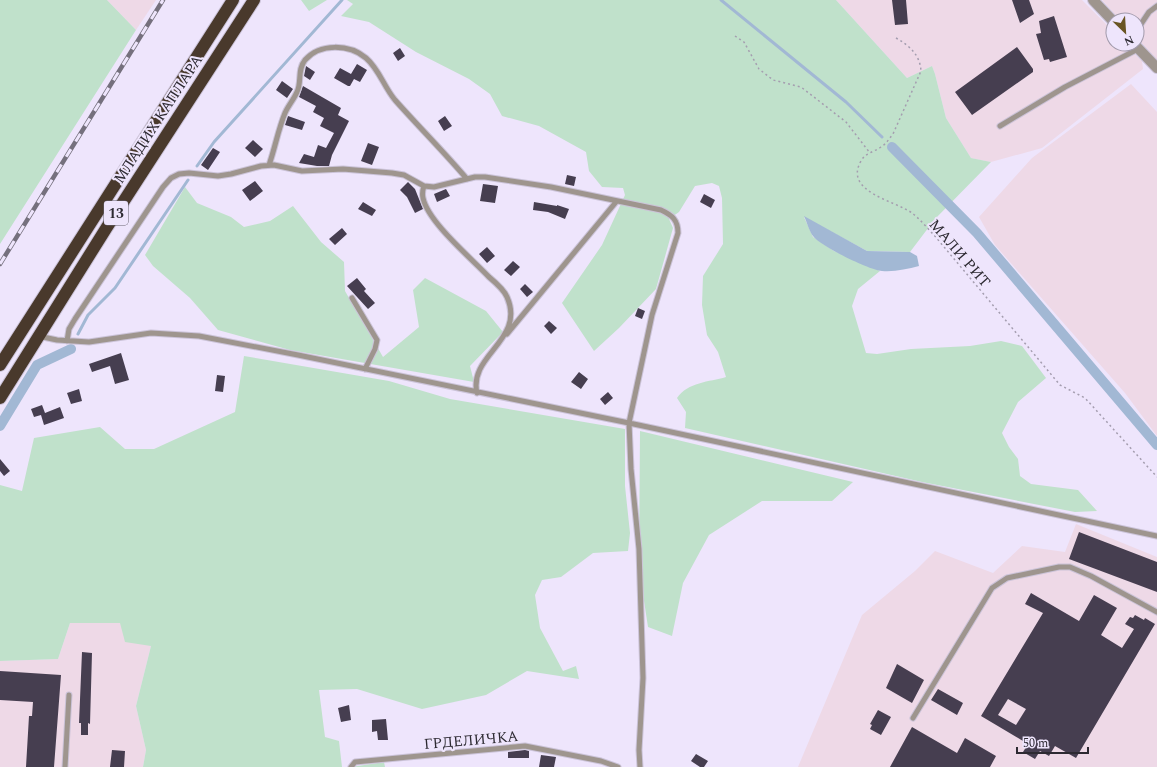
<svg xmlns="http://www.w3.org/2000/svg" width="1157" height="767" font-family="Spectral,serif">
	<rect width="100%" height="100%" fill="#eee5fc"/>
	<path fill="#eed9e7" d="M107 0H156L136 30Z
		M836 0H1082L1113 31V44H1125L1142 61 1143 69 1042 148 991 162 971 158 946 118 935 74 932 66 907 78Z
		M1102 0H1157V60L1137 38V20H1120Z
		M1131 84 1157 112V436L1125 393 995 245 979 217 1032 158Z
		M1076 524 1157 557V767H798L862 615 915 571 935 551 993 573 1022 546 1065 552Z
		M70 623H120L151 646 136 706 146 750 143 767H0V661L58 659Z"/>
	<path fill="#c0e1cb" d="M0 0H107L136 30 0 244Z
		M301 0H327L309 11Z
		M347 0H836L907 78 932 66 935 74 946 118 971 158 991 162 935 219 910 252 867 251 804 217 813 237 834 251 880 271 858 289 852 306 866 353 877 354 911 349 970 346 1001 341 1022 346 1046 378 1018 402 1002 433 1009 447 1018 459 1020 476 1031 484 1078 490 1097 511 1075 512 922 482 685 428 686 412 677 398C688 382 709 382 726 377L718 352 707 335 702 305 703 276 723 244 722 198 719 186 712 183 695 186 679 212 669 219 673 228 656 289 619 328 594 351 562 303 602 245 625 195 623 188 602 187 589 171 586 152 539 126 502 116 490 94 469 79 416 52 369 22 341 16 353 4Z
		M185 187 197 203 231 217 244 227 270 221 293 206 321 242 344 262 345 291 383 357 419 327 413 290 425 278 486 311 503 332 470 366 474 382 290 350 218 330 190 298 153 266 145 255Z
		M244 356 389 381 450 399 625 429V486L630 533 628 551 593 553 561 577 542 580 535 595 540 628 563 671 576 666 579 679 527 671 486 695 422 709 357 689 319 690 325 737 339 741 342 767H143L146 750 136 706 151 646 125 642 120 623H70L58 659 0 661V485L22 491 34 438 100 427 125 449H154L235 412Z
		M640 431 853 482 832 501H762L709 535 683 583 672 636 648 627 639 568Z
		M384 762 385 767H351Z"/>
	<path fill="#a2b8d4" d="M804 216 867 251 910 252 917 256 919 266C907 269 895 272 882 271 869 270 820 246 813 236 809 231 807 222 804 216Z"/>
	<g fill="none" stroke-linecap="round" stroke-linejoin="round">
		<path stroke="#a2b8d4" stroke-width="3" d="M721 0 846 102 882 137
			M197 166 214 142 342 0
			M78 334 88 315 115 288 188 180"/>
		<path stroke="#a2b8d4" stroke-width="10" d="M892 147 977 233 1157 445
			M0 426 37 365 71 349"/>
	</g>
	<path fill="#463e50" fill-rule="evenodd" d="M892 0H906L908 24 895 25Z
		M1012 0H1029L1034 14 1020 23Z
		M1054 16 1067 57 1050 62 1049 59 1044 60 1036 34 1041 33 1039 21Z
		M1017 47 1033 69V72L972 115 955 92Z
		M400 48 405 56 398 61 393 53Z
		M357 64 367 70 360 82 354 79 350 86H348L334 78 340 68 351 74Z
		M306 66 315 72 310 80 304 76Z
		M282 81 293 89 287 98 276 90Z
		M303 86 341 108 338 115 349 121 332 155 329 166H317L299 163 304 154 314 157 318 145 326 148 334 133 320 126 324 118 313 112 316 106 299 97Z
		M288 116 305 122 302 130 285 125Z
		M445 116 452 126 444 131 438 121Z
		M253 140 263 149 255 157 245 148Z
		M368 143 379 147 372 165 361 161Z
		M213 148 220 152 208 170 201 165Z
		M567 175 576 177 574 186 565 184Z
		M255 181 263 191 250 201 242 190Z
		M408 182 415 189 423 209 415 213 407 197 400 190Z
		M483 184 498 186 495 203 480 201Z
		M446 189 450 196 437 202 434 194Z
		M704 194 715 200 711 208 700 202Z
		M363 202 376 210 372 216 358 209Z
		M534 202 557 206V205L569 209 565 219 548 212 533 210Z
		M342 228 347 234 335 245 329 239Z
		M487 247 495 256 487 263 479 254Z
		M513 261 520 267 511 276 504 270Z
		M357 278 366 289 364 291 375 303 368 309 347 286Z
		M525 284 533 292 527 297 520 289Z
		M638 308 645 311 642 319 635 316Z
		M549 321 557 328 551 334 544 326Z
		M121 353 129 380 115 384 110 366 92 372 89 364Z
		M579 372 588 379 581 389 571 382Z
		M217 375 225 376 223 392 215 391Z
		M79 389 82 401 71 404 67 393Z
		M608 392 613 398 605 405 600 399Z
		M42 405 45 413 60 407 64 418 44 425 41 415 34 417 31 409Z
		M0 459 10 471 4 476 0 471Z
		M1079 532 1157 562V592L1069 559Z
		M1031 593 1079 621 1094 595 1117 608 1101 635 1122 648 1134 629 1125 624 1130 617 1133 618 1135 615 1144 620 1145 618 1155 624 1076 758 1055 746 1049 756 1040 751 1035 759 1023 752 1028 744 981 716 1043 613 1025 604ZM1008 699 1026 709 1016 725 998 715Z
		M82 652 92 653 90 724 88 723V735H81V723H79Z
		M897 664 924 680 912 703 886 688Z
		M0 671 61 675 54 767H26L29 716H32L33 702 0 700Z
		M938 689 963 703 957 715 931 700Z
		M349 705 351 720 341 722 338 708Z
		M878 710 891 717 881 735 870 729 872 725 870 724Z
		M386 719 388 740H378L377 731 372 732V720Z
		M912 727 957 753 965 738 996 756 990 767H890Z
		M112 750 125 751 124 767H110Z
		M525 750 529 751V758H508V752Z
		M696 754 708 761 704 767H700L691 761Z
		M541 755 556 757 554 767H539Z"/>
	<g fill="none" stroke-linecap="round" stroke-linejoin="round">
		<defs>
			<path id="lane" d="M1137 30 1149 12 1157 6
				M1000 126 1065 87 1138 49
				M269 165C275 148 278 130 285 113 288 106 294 99 297 92 302 82 297 70 305 60 320 43 349 44 366 58 379 69 384 87 395 100 419 127 444 152 467 179
				M424 186C423 189 422 194 423 198 428 222 471 258 489 277 495 282 504 290 507 297 526 340 468 355 477 393
				M352 298 377 340 375 349 365 369
				M507 334 616 202
				M43 337 57 340 89 342 151 333 199 336 298 355 629 423 631 469 639 549 643 678 639 750 640 767
				M67 341 69 329 75 319 163 187 171 178 179 174 189 173 218 176 231 174 261 166 274 165 302 171 343 169 392 173 404 175 424 186 434 187 475 177H485L551 187 661 210C672 215 678 220 678 233L652 315 629 423 1157 536
				M913 718 992 588 1007 578 1059 567H1070L1091 576 1157 612
				M65 767 69 695
				M351 767 355 762 525 746 601 761 618 767"/>
			<path id="street" d="M1093 0 1113 21
				M1134 44 1157 68"/>
			<path id="highway" d="M0 365 233 0
				M0 398 107 227 254 0"/>
		</defs>
		<use href="#lane" stroke="#cbc3d8" stroke-width="7"/>
		<use href="#street" stroke="#cbc3d8" stroke-width="12"/>
		<use href="#highway" stroke="#cbc3d8" stroke-width="14"/>
		<path stroke="#a49daf" stroke-width="1.5" stroke-dasharray="2 3" stroke-linecap="butt" d="M735 36 744 42 759 69 773 80 801 87 846 122 870 153
			M896 38C910 46 920 55 921 71L893 134C889 139 886 144 881 147 874 152 865 153 861 161 843 192 896 201 912 213 920 219 927 228 934 235L1060 385 1085 398 1157 477"/>
		<use href="#lane" stroke="#9e958e" stroke-width="5"/>
		<use href="#street" stroke="#9e958e" stroke-width="10"/>
		<use href="#highway" stroke="#49392c" stroke-width="12"/>
		<defs>
			<path id="rail" d="M0 264 163 0"/>
		</defs>
		<use href="#rail" stroke="#75707d" stroke-width="4.5"/>
		<use href="#rail" stroke="#eee5fc" stroke-width="3" stroke-dasharray="9" stroke-linecap="butt"/>
	</g>
	<g text-anchor="middle" stroke-width="4" stroke-linejoin="round" paint-order="stroke">
		<rect fill="#eee5fc" stroke="#67626f" stroke-width="1" x="104" y="201" width="24" height="24" rx="3"/>
		<g font-size="14" font-weight="bold" fill="#2d2a32">
			<text x="116" y="218">13</text>
		</g>
		<g font-size="15" fill="#2d2a32" stroke="#eee5fc">
			<text transform="translate(158 119) rotate(-57)" y="5">МЛАДИХ КАПЛАРА</text>
			<text transform="translate(960 253) rotate(49)" y="5">МАЛИ РИТ</text>
			<text transform="translate(471 740) rotate(-5)" y="5">ГРДЕЛИЧКА</text>
		</g>
	</g>
	<g transform="translate(1125 32) rotate(155)"><circle r="19" fill="#eee5fc" stroke="#a19aab"/>
	<path d="M0-3L7 15L0 10L-7 15Z" fill="#695524"/>
	<text y="-6" font-size="11" font-weight="bold" text-anchor="middle" fill="#2d2a32">N</text>
	</g>
	<path d="M1017 747v6h71v-6" fill="none" stroke="#2d2a32" stroke-width="2"/>
	<text x="1023" y="747" font-size="12" fill="#2d2a32" stroke="#eee5fc" stroke-width="3" paint-order="stroke">50 m</text>
</svg>
